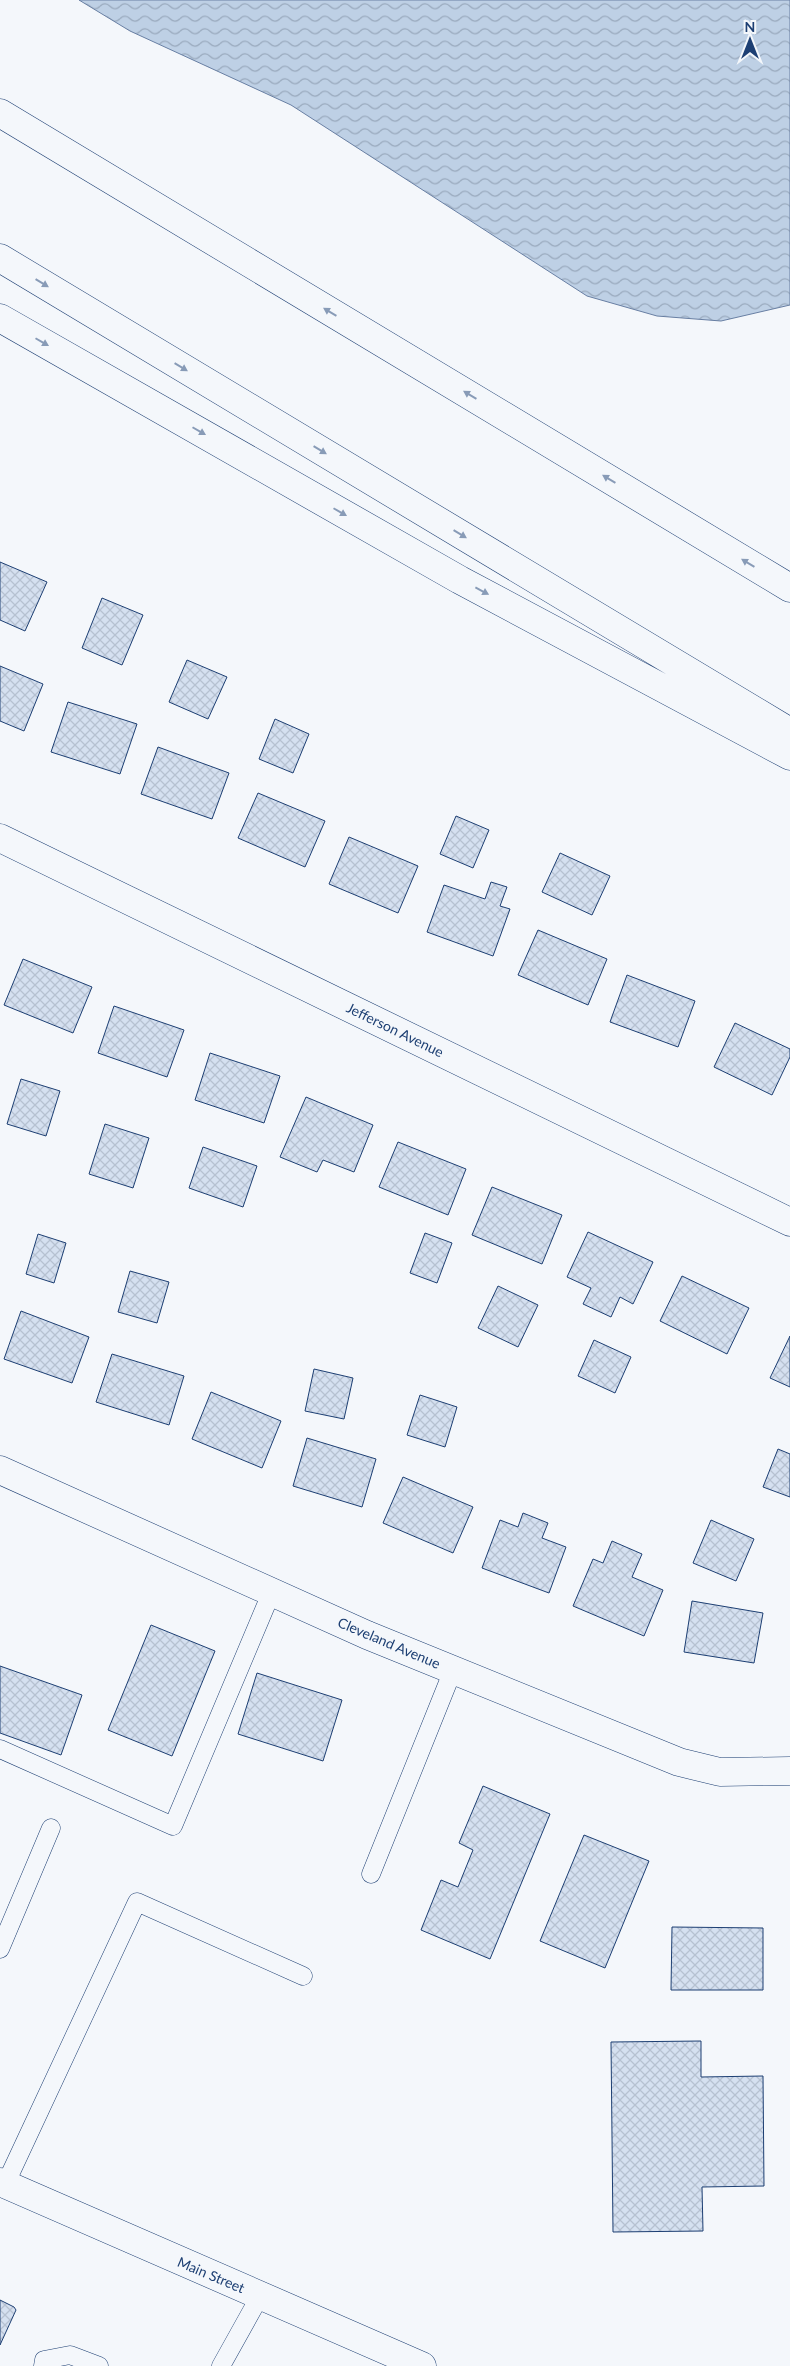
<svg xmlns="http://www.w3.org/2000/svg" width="790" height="2366" font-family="Lato,sans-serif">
	<defs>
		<pattern id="water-waves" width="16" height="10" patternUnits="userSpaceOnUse" patternTransform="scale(1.25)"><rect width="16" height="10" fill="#bed0e5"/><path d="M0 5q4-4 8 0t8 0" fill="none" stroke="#9aaabe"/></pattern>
		<pattern id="building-cross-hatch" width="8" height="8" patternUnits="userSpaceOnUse" patternTransform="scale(1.25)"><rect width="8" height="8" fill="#d5e0f0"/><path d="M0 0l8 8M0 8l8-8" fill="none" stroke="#b6c1d1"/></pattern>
	</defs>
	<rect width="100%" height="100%" fill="#f4f7fb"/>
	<path fill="url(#water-waves)" stroke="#687fa3" d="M79 0H790V305L721 321 657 316 587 296 291 105 130 31Z"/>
	<path fill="url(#building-cross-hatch)" stroke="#1d3f73" d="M0 562 47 582 25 631 0 620Z
		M102 598 143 615 122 665 82 648Z
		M187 660 227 677 208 719 169 702Z
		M0 666 43 684 24 731 0 721Z
		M68 702 137 724 120 774 51 752Z
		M275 719 309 734 293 773 259 759Z
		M158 747 229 773 212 819 141 794Z
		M258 793 325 821 305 867 238 838Z
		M456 816 489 830 473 868 440 854Z
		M349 837 418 866 398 913 329 884Z
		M560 853 610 876 592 915 542 892Z
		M491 882 507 887 500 906 510 909 493 956 427 932 444 885 485 899Z
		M538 930 607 959 588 1005 518 975Z
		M23 959 92 987 73 1033 4 1005Z
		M627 975 695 1001 678 1047 610 1022Z
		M114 1006 184 1030 167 1077 98 1053Z
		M735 1023 790 1049V1057L772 1095 714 1067Z
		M210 1053 280 1076 264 1123 195 1100Z
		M21 1079 60 1091 46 1136 7 1124Z
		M306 1097 373 1125 354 1172 323 1160 317 1172 280 1157Z
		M105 1124 149 1138 133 1188 89 1174Z
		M398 1142 466 1169 448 1215 379 1187Z
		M203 1147 257 1166 243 1207 189 1188Z
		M492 1187 562 1215 542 1264 472 1235Z
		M588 1232 653 1262 633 1304 620 1297 611 1317 583 1304 591 1288 567 1277Z
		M425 1233 452 1243 437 1283 410 1273Z
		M38 1234 66 1243 54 1283 26 1274Z
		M130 1271 169 1282 157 1323 118 1312Z
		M682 1276 749 1308 727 1354 660 1321Z
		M498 1286 538 1305 518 1347 478 1328Z
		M21 1311 89 1337 72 1383 4 1359Z
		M790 1336V1387L770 1378Z
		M594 1340 631 1357 615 1393 578 1376Z
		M112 1354 184 1376 169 1425 96 1402Z
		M314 1369 353 1378 344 1419 305 1411Z
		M211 1392 281 1421 262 1468 192 1439Z
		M420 1395 457 1407 445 1447 407 1435Z
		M307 1438 376 1459 362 1507 293 1486Z
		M778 1449 790 1454V1497L763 1487Z
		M403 1477 473 1507 453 1553 383 1523Z
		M523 1513 548 1523 542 1538 566 1547 549 1593 482 1568 500 1520 518 1527Z
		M711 1520 754 1539 736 1581 693 1563Z
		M612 1541 642 1554 632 1577 663 1590 644 1636 573 1606 593 1559 603 1563Z
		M692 1601 763 1613 754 1663 684 1652Z
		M151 1625 215 1651 172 1756 108 1730Z
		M0 1666 82 1695 61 1755 0 1733Z
		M257 1673 342 1700 323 1761 238 1734Z
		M483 1786 550 1814 490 1959 421 1930 441 1880 458 1887 473 1850 459 1843Z
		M584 1835 649 1861 605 1968 540 1941Z
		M672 1927 763 1928V1990H671Z
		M701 2041V2077L763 2076 764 2186 702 2187 703 2231 613 2232 611 2042Z
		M0 2300 14 2307 16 2310 0 2345Z"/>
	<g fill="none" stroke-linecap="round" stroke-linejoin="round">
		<defs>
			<path id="service" d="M0 1749 173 1826 272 1591
				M371 1874 453 1670
				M0 1949 51 1828
				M5 2185 137 1902 303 1976
				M43 2366 44 2360 70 2355 99 2366
				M221 2366 260 2296"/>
			<path id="minor" d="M0 838 790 1222
				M0 1470 367 1635 679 1762 720 1772 790 1771"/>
			<path id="secondary" d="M0 2182 422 2366"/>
			<path id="motorway" d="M0 113 790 588
				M0 258 790 732
				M0 318 460 580 790 756"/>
		</defs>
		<use href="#service" stroke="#1d3f73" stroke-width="19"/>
		<use href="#minor" stroke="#1d3f73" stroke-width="29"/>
		<use href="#secondary" stroke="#1d3f73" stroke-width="29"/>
		<use href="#motorway" stroke="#1d3f73" stroke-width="29"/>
		<use href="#service" stroke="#f4f7fb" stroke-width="18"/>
		<use href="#minor" stroke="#f4f7fb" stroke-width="28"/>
		<use href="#secondary" stroke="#f4f7fb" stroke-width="28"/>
		<use href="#motorway" stroke="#f4f7fb" stroke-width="28"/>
	</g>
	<defs><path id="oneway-solid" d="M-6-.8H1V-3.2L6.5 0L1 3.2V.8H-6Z" transform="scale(1.25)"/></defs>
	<g fill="#889bb7">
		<use href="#oneway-solid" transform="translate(42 283) rotate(31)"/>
		<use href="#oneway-solid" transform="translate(330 312) rotate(-149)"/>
		<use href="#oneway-solid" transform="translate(42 342) rotate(30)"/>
		<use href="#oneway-solid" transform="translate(181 367) rotate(31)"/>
		<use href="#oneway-solid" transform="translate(470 395) rotate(-149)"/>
		<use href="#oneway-solid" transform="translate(199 431) rotate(30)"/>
		<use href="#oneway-solid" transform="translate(320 450) rotate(31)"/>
		<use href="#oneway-solid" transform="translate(609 479) rotate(-149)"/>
		<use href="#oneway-solid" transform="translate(340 512) rotate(30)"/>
		<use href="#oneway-solid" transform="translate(460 534) rotate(31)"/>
		<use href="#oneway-solid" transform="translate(748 563) rotate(-149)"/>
		<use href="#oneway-solid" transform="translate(482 591) rotate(28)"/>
	</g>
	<g text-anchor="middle" stroke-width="4" stroke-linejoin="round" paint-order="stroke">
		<g font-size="14" fill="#1d3f73" stroke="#f4f7fb">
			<text transform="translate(395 1030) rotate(26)" y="5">Jefferson Avenue</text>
			<text transform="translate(389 1643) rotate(23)" y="5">Cleveland Avenue</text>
			<text transform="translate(211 2275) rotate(23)" y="5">Main Street</text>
		</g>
	</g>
	<g transform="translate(750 40)" stroke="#f4f7fb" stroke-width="4" paint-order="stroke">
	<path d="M0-4L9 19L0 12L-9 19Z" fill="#1d3f73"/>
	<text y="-8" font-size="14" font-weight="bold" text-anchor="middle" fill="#1d3f73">N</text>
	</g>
</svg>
